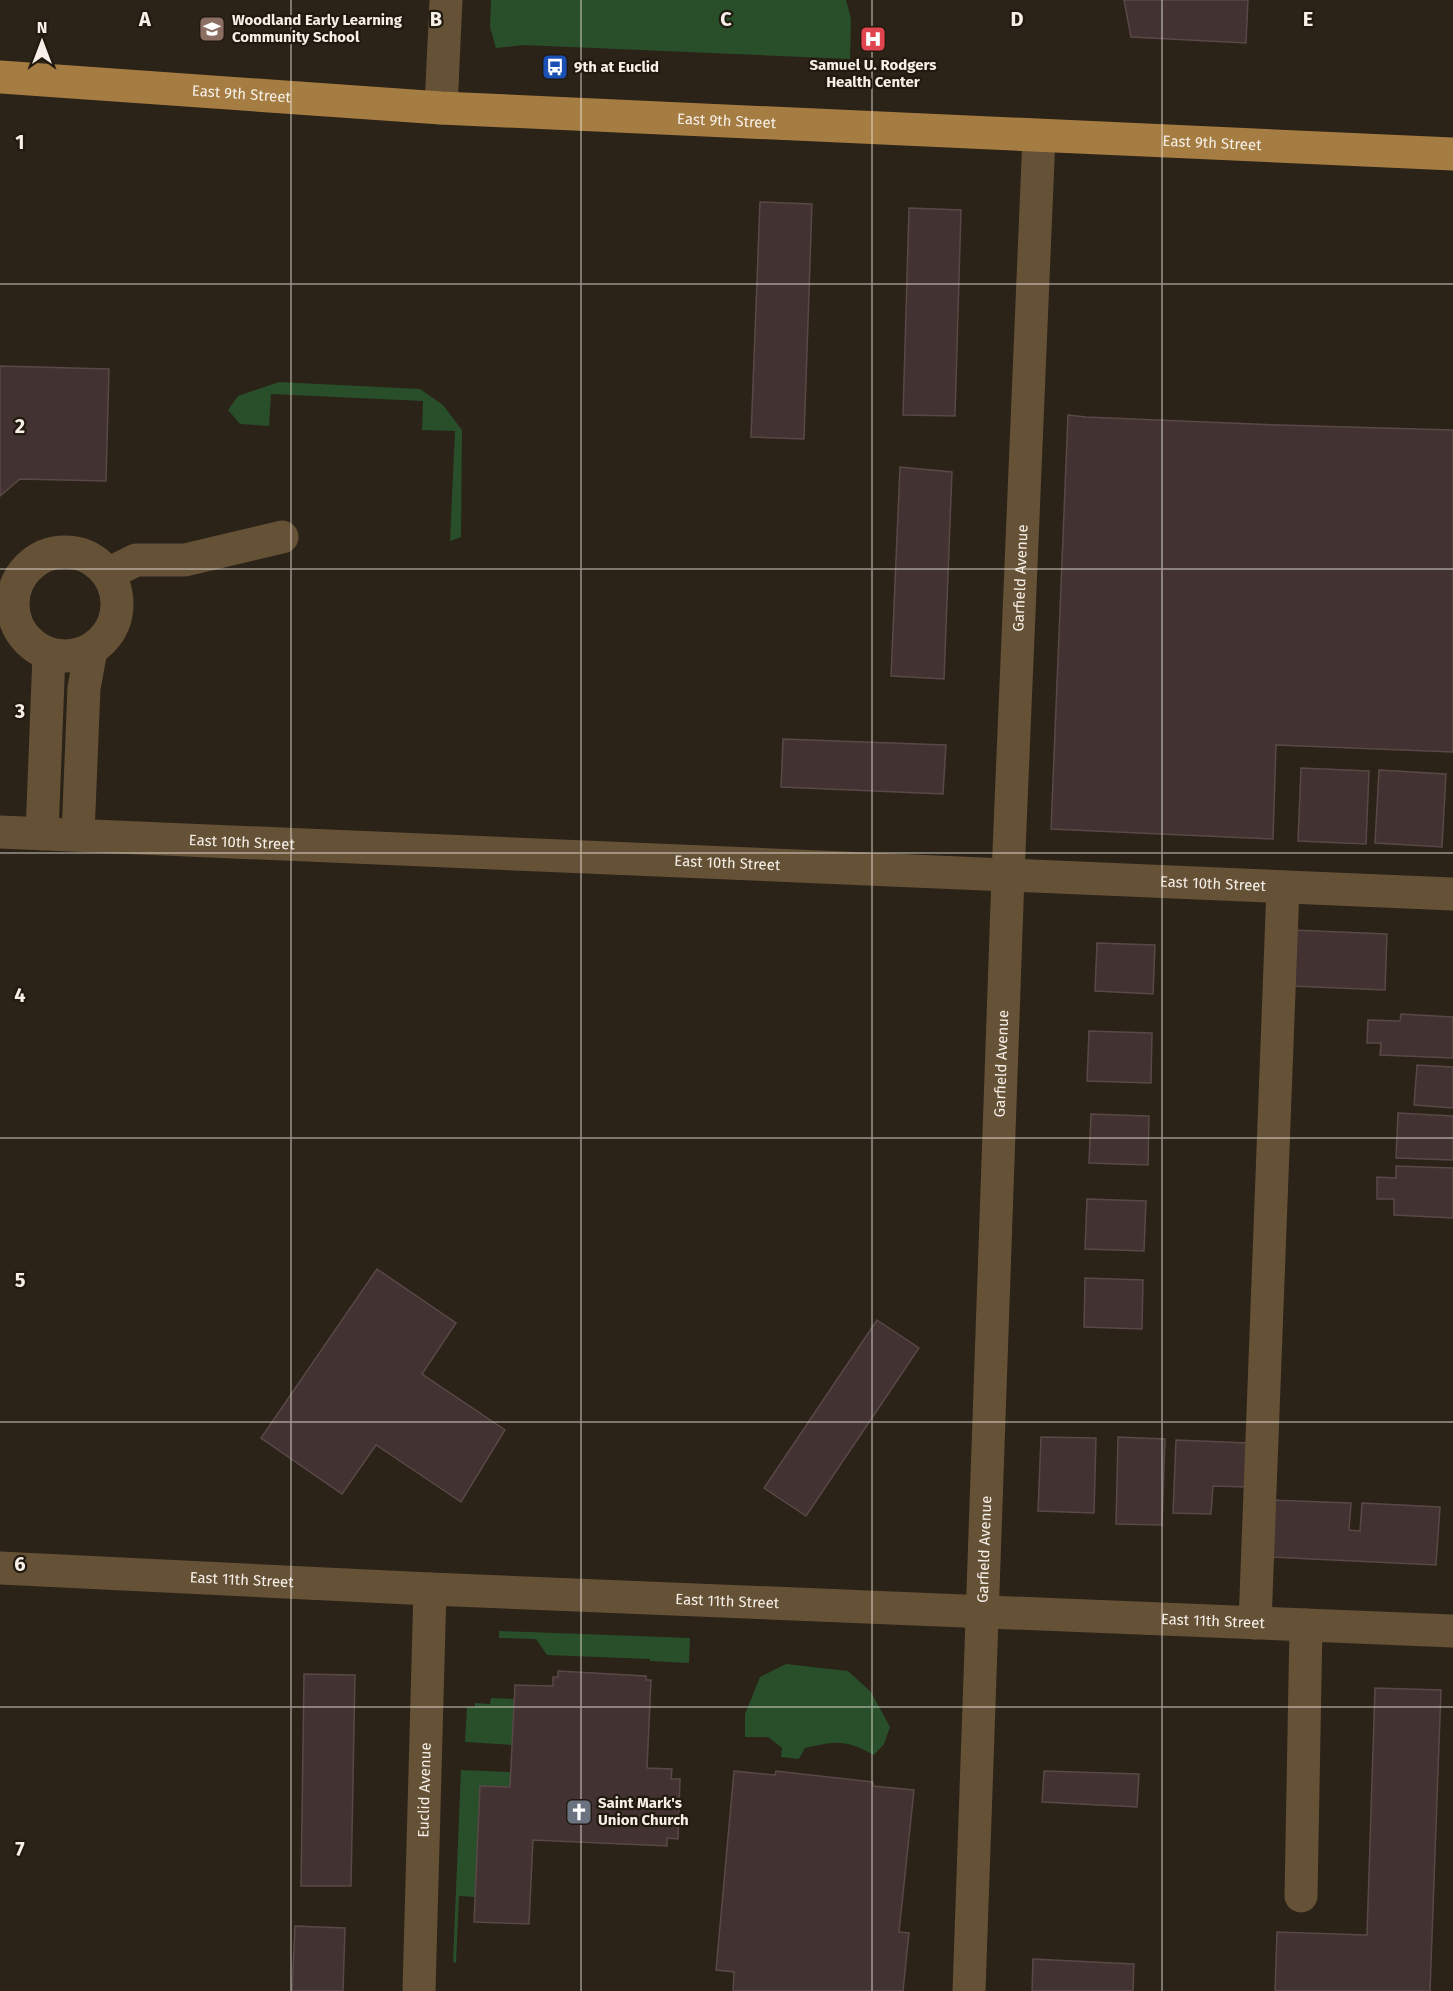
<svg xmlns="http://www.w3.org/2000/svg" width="1453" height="1991" font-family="'Fira Sans',sans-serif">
	<rect width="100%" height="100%" fill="#2b2218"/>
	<path fill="#284f2a" d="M491 0H846L851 19 850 59 523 45 496 48 490 27Z
		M279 382 420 389 443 405 462 430 461 537 450 541 455 431 422 430 423 401 271 394 269 426 240 424 228 410 238 396Z
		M499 1631 690 1638 689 1663 650 1661V1659L547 1655 536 1639 499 1638Z
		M786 1664 848 1671 871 1692 890 1727 884 1744 874 1755C844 1739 837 1741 805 1748L799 1759 781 1757 782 1748 768 1737H745V1714L760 1677Z
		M491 1698 514 1699 512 1745 465 1742 467 1707H475V1703L490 1704Z
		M461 1770 511 1772 510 1787 480 1786 475 1897 459 1896 456 1963 453 1962Z"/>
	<path fill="#423332" stroke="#594847" stroke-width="1.5" d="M1124 0H1248L1246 43 1131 37Z
		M760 202 812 204 804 439 751 437Z
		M909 208 961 210 955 416 903 415Z
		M0 366 109 369 106 481 20 479 0 496Z
		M1068 415 1086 417 1279 425 1453 430V752L1276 745 1273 839 1051 829Z
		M900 467 952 472 944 679 891 676Z
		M783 739 946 745 943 794 781 787Z
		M1301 768 1369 771 1366 844 1298 841Z
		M1379 770 1446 774 1442 847 1375 843Z
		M1293 930 1387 934 1385 990 1290 986Z
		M1097 943 1155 945 1153 994 1095 991Z
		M1401 1014 1453 1017V1058L1380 1055 1381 1043H1367L1368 1020 1400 1021Z
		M1089 1031 1152 1033 1151 1083 1087 1081Z
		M1417 1065 1453 1067V1108L1414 1105Z
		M1398 1113 1453 1116V1160L1396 1158Z
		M1091 1114 1149 1116 1148 1165 1089 1163Z
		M1396 1166 1453 1168V1218L1394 1215V1199H1377V1177L1396 1178Z
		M1087 1199 1146 1201 1144 1251 1085 1249Z
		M377 1269 456 1323 422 1374 505 1430 461 1502 376 1445 342 1494 261 1438Z
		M1085 1278 1143 1280 1142 1329 1084 1327Z
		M877 1320 919 1348 806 1516 764 1488Z
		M1041 1437 1096 1438 1094 1513 1038 1511Z
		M1118 1437 1165 1439 1162 1525 1116 1524Z
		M1176 1440 1248 1443 1246 1487 1213 1486 1211 1514 1173 1513Z
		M1271 1500 1351 1503 1349 1530 1360 1531 1362 1503 1440 1507 1436 1565 1268 1557Z
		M558 1671 646 1676V1680H651L647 1768 672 1769 671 1779H680L678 1839 667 1838V1846L533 1840 529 1924 474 1922 480 1786 510 1787 515 1685 553 1686V1677H558Z
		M304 1674 355 1675 351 1886H301Z
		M1375 1688 1441 1690 1430 1991H1275L1277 1932 1367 1935Z
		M734 1771 775 1775 776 1771 873 1782V1786L914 1790 899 1932 909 1933 903 1991H733L734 1972 716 1970Z
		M1044 1771 1139 1774 1137 1807 1042 1802Z
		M295 1926 345 1928 343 1991H292Z
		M1033 1959 1134 1964 1133 1991H1032Z"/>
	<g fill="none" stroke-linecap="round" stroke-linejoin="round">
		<g stroke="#655136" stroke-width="33">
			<path d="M441 108 446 0"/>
			<circle cx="65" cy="604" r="52"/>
			<path d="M108 574 136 560H185L282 537"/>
			<path id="s1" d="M0 832 1453 894"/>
			<path d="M42 834 49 654"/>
			<path d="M78 835 84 688 91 650"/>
			<path id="s2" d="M0 1568 430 1589 1453 1631"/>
			<path d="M1255 1623 1283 887"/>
			<path d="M1301 1896 1306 1625"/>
			<path id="s3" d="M419 1991 430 1589"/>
			<path id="s4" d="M969 1991 1008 875 1039 136"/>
		</g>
		<path stroke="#a57c41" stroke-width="33" id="s5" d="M0 77 441 108 1453 154"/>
	</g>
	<path fill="none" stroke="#f6f0e9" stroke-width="1.5" stroke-opacity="0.55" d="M291 0V1991M581 0V1991M872 0V1991M1162 0V1991M0 284H1453M0 569H1453M0 853H1453M0 1138H1453M0 1422H1453M0 1707H1453"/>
	<defs>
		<symbol id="school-square" viewBox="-11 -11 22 22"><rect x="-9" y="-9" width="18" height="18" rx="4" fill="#8d6e63" stroke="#22190f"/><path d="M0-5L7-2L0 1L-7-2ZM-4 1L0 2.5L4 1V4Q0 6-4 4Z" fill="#fff"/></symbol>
		<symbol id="hospital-square" viewBox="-11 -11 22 22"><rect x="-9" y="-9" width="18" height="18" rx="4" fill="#e0444e" stroke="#22190f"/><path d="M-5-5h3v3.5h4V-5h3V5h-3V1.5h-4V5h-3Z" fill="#fff"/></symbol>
		<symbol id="bus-square" viewBox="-11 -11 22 22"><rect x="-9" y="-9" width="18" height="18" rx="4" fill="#1a4fb4" stroke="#22190f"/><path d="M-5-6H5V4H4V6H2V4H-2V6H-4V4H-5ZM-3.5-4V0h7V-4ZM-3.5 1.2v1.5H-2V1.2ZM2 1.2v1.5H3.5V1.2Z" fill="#fff"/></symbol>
		<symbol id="church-square" viewBox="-11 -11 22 22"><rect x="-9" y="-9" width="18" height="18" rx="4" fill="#6b7280" stroke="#22190f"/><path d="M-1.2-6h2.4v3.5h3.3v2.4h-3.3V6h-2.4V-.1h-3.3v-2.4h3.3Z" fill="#fff"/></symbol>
	</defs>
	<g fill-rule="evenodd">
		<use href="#school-square" x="197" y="14" width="30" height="30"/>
		<use href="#hospital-square" x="858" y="24" width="30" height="30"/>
		<use href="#bus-square" x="540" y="52" width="30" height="30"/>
		<use href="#church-square" x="564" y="1797" width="30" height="30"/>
	</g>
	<g text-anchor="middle" stroke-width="4.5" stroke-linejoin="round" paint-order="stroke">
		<g font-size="15" font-weight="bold" fill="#f6f0e9" stroke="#22190f" text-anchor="start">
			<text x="232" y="25">Woodland Early Learning<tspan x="232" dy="17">Community School</tspan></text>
			<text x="873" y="70" text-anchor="middle">Samuel U. Rodgers<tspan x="873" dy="17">Health Center</tspan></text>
			<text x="574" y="72">9th at Euclid</text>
			<text x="598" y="1808">Saint Mark's<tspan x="598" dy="17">Union Church</tspan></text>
		</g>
		<g font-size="15" fill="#f6f0e9" stroke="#22190f">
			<text dy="5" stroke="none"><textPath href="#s5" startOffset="242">East 9th Street</textPath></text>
			<text dy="5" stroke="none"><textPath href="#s5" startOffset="728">East 9th Street</textPath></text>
			<text dy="5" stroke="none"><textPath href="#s5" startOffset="1214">East 9th Street</textPath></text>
			<text dy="5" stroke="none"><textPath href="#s4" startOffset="1414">Garfield Avenue</textPath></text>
			<text dy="5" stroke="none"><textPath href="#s1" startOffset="242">East 10th Street</textPath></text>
			<text dy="5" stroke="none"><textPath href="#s1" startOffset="728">East 10th Street</textPath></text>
			<text dy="5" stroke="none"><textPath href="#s1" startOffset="1214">East 10th Street</textPath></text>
			<text dy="5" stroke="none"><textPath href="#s4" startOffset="928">Garfield Avenue</textPath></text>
			<text dy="5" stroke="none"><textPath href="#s4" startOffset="442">Garfield Avenue</textPath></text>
			<text dy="5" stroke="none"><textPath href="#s2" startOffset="242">East 11th Street</textPath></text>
			<text dy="5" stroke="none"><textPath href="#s2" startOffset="728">East 11th Street</textPath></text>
			<text dy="5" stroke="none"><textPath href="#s2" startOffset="1214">East 11th Street</textPath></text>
			<text dy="5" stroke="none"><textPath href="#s3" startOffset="201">Euclid Avenue</textPath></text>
		</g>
	</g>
	<g font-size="20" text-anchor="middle" font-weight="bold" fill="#f6f0e9" stroke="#22190f" stroke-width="4.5" stroke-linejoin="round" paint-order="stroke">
		<text x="145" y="26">A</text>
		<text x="436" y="26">B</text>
		<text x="726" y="26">C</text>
		<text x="1017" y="26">D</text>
		<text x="1308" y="26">E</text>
		<text x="20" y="149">1</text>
		<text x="20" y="433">2</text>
		<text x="20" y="718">3</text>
		<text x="20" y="1002">4</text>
		<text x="20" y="1287">5</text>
		<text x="20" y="1571">6</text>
		<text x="20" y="1856">7</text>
	</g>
	<g transform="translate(42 42)" stroke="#22190f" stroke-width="4.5" paint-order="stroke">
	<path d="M0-4.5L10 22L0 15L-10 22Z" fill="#f6f0e9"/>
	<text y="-9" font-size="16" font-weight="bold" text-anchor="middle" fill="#f6f0e9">N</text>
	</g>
</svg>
